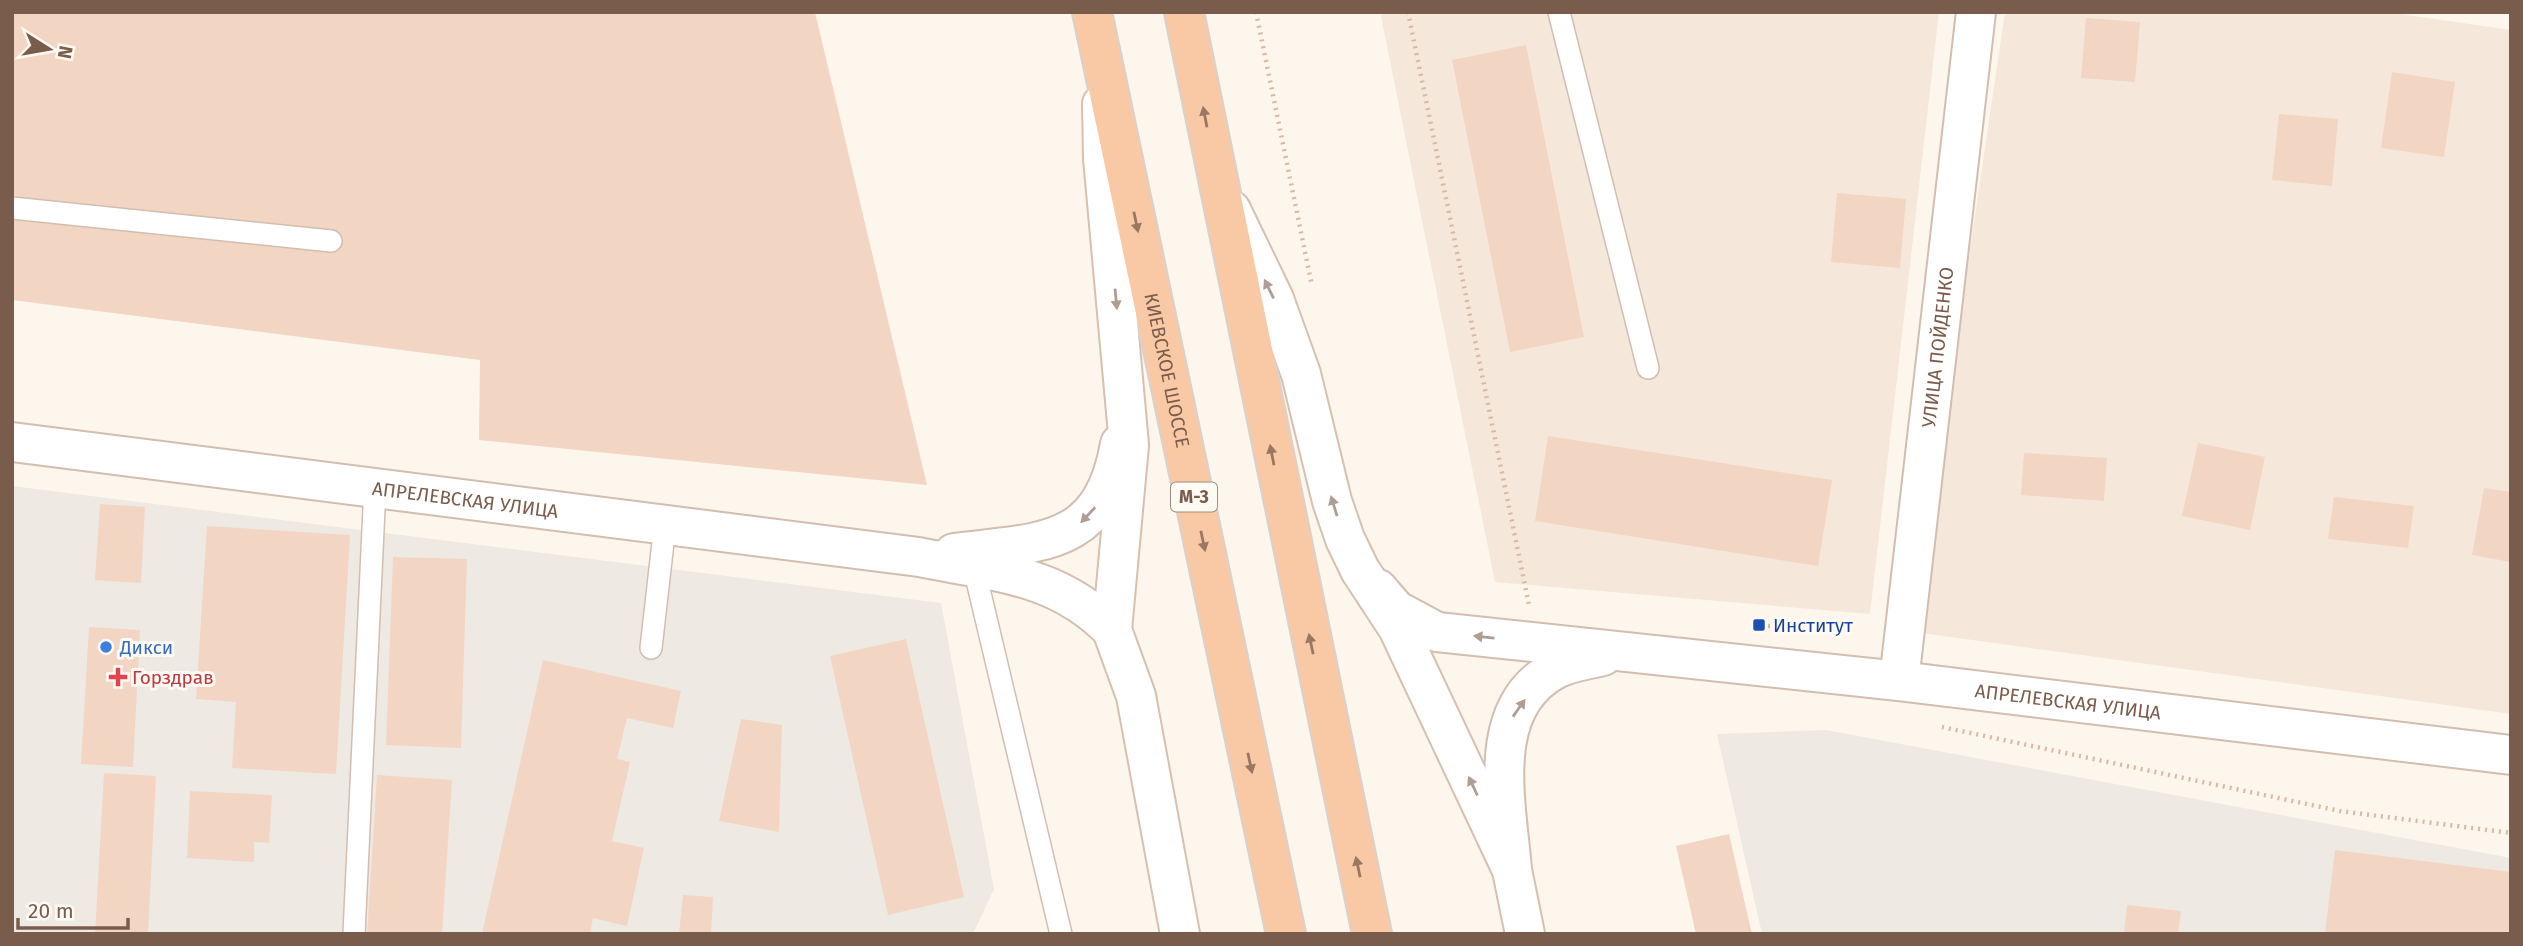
<svg xmlns="http://www.w3.org/2000/svg" width="2523" height="946" font-family="'Fira Sans',sans-serif">
	<rect width="100%" height="100%" fill="#fdf6ec"/>
	<path fill="#f5e8da" d="M1380 12H1939L1870 614 1495 582Z
		M2005 12H2386L2511 30V714L1914 632Z"/>
	<path fill="#efe9e4" d="M12 486 941 603 994 889 973 934H12Z
		M1826 730 2511 858V934H1762L1717 734Z"/>
	<path fill="#f3d5c3" d="M12 12H815L927 485 479 440 480 360 12 300Z
		M2086 18 2140 22 2135 82 2081 78Z
		M1526 45 1584 337 1510 352 1452 60Z
		M2392 72 2455 82 2444 157 2381 148Z
		M2279 114 2338 119 2332 186 2272 180Z
		M1837 193 1906 199 1900 268 1831 262Z
		M1548 436 1832 480 1818 566 1535 521Z
		M2198 443 2265 457 2250 530 2182 516Z
		M2024 453 2107 458 2104 501 2021 495Z
		M2484 488 2511 492V562L2472 555Z
		M2334 497 2414 506 2408 548 2328 539Z
		M100 504 145 507 141 583 95 580Z
		M207 526 350 535 336 774 232 768 236 702 196 699Z
		M393 557 467 559 461 748 386 745Z
		M89 627 140 630 133 767 81 764Z
		M906 639 964 897 888 915 830 656Z
		M543 660 681 691 673 728 627 718 617 759 630 762 612 841 644 848 627 926 593 918 590 934H482Z
		M741 719 782 725 779 832 719 821Z
		M104 773 156 776 148 934H95Z
		M377 775 452 780 442 934H367Z
		M190 791 272 795 269 843 254 842V862L187 858Z
		M1729 834 1752 934H1696L1676 846Z
		M2335 850 2511 872 2510 934H2325Z
		M683 895 713 897 711 934H679Z
		M2127 905 2181 911 2178 934H2124Z"/>
	<g fill="none" stroke-linecap="round" stroke-linejoin="round">
		<defs>
			<path id="service" d="M1559 12 1648 368
				M12 208 331 241
				M974 568 1061 934
				M651 648 665 525
				M354 934 375 487"/>
			<g id="minor">
				<path id="s1" d="M1899 681 1976 12"/>
			</g>
			<g id="tertiary">
				<path id="s2" d="M12 442 919 557C993 572 1056 573 1112 630"/>
				<path d="M954 553C1041 542 1102 548 1120 444"/>
				<path id="s3" d="M1378 589 1396 610 1437 632 1899 681 2511 755"/>
				<path d="M1512 870C1507 804 1483 707 1556 669 1570 662 1587 660 1603 656"/>
			</g>
			<path id="secondary" d="M1102 104 1103 158 1129 445 1112 630 1136 696 1180 934
				M1231 210 1274 299 1301 374 1332 501 1345 539 1360 570 1398 628 1512 870 1525 934"/>
			<g id="trunk">
				<path id="s4" d="M1092 12 1286 934"/>
				<path d="M1184 12 1372 934"/>
			</g>
		</defs>
		<use href="#service" stroke="#d1beb0" stroke-width="24"/>
		<use href="#minor" stroke="#d1beb0" stroke-width="42"/>
		<use href="#tertiary" stroke="#d1beb0" stroke-width="42"/>
		<use href="#secondary" stroke="#d6c0b0" stroke-width="42"/>
		<use href="#trunk" stroke="#dad1cd" stroke-width="42"/>
		<path stroke="#d9b8a5" stroke-width="4.5" stroke-dasharray="2 5" stroke-linecap="butt" d="M1256 12 1312 286
			M1408 12 1529 605
			M1768 626 1830 629
			M1942 727 2340 811 2511 833"/>
		<use href="#service" stroke="#fff" stroke-width="21"/>
		<use href="#minor" stroke="#fff" stroke-width="38"/>
		<use href="#tertiary" stroke="#fff" stroke-width="38"/>
		<use href="#secondary" stroke="#fff" stroke-width="38"/>
		<use href="#trunk" stroke="#f9c8a4" stroke-width="38"/>
	</g>
	<defs><path id="oneway-solid" d="M-6-.8H1V-3.2L6.5 0L1 3.2V.8H-6Z" transform="scale(1.75)"/></defs>
	<g fill="#9a7763">
		<use href="#oneway-solid" transform="translate(1205 117) rotate(-101)"/>
		<use href="#oneway-solid" transform="translate(1136 222) rotate(78)"/>
		<use href="#oneway-solid" transform="translate(1272 455) rotate(-101)"/>
		<use href="#oneway-solid" transform="translate(1203 541) rotate(78)"/>
		<use href="#oneway-solid" transform="translate(1311 644) rotate(-102)"/>
		<use href="#oneway-solid" transform="translate(1250 763) rotate(78)"/>
		<use href="#oneway-solid" transform="translate(1358 867) rotate(-102)"/>
	</g>
	<g fill="#af9d94">
		<use href="#oneway-solid" transform="translate(1269 289) rotate(-116)"/>
		<use href="#oneway-solid" transform="translate(1116 299) rotate(85)"/>
		<use href="#oneway-solid" transform="translate(1334 506) rotate(-107)"/>
		<use href="#oneway-solid" transform="translate(1088 515) rotate(133)"/>
		<use href="#oneway-solid" transform="translate(1484 637) rotate(-174)"/>
		<use href="#oneway-solid" transform="translate(1519 708) rotate(-55)"/>
		<use href="#oneway-solid" transform="translate(1473 786) rotate(-115)"/>
	</g>
	<rect fill="#1a4fb4" stroke="#fffaf3" stroke-width="2.5" x="1752" y="618" width="14" height="14" rx="3.5"/>
	<circle fill="#3f7fe0" stroke="#fffaf3" stroke-width="2.5" cx="106" cy="647" r="7"/>
	<path fill="#e0444e" stroke="#fffaf3" stroke-width="2.5" d="M114.5 666.5h7v7h7v7h-7v7h-7v-7h-7v-7h7z"/>
	<g text-anchor="middle" stroke-width="6" stroke-linejoin="round" paint-order="stroke">
		<rect fill="#fffaf3" stroke="#a28b7f" stroke-width="2" x="1171" y="482.5" width="46" height="29" rx="5"/>
		<g font-size="18" font-weight="bold" fill="#7a5c4d">
			<text x="1194" y="503">М-3</text>
		</g>
		<g font-size="19" fill="#7a5c4d" stroke="#fffaf3">
			<text dy="7" stroke="none"><textPath href="#s1" startOffset="336">УЛИЦА ПОЙДЕНКО</textPath></text>
			<text dy="7" stroke="none"><textPath href="#s4" startOffset="366">КИЕВСКОЕ ШОССЕ</textPath></text>
			<text dy="7" stroke="none"><textPath href="#s2" startOffset="457">АПРЕЛЕВСКАЯ УЛИЦА</textPath></text>
			<text dy="7" stroke="none"><textPath href="#s3" startOffset="709">АПРЕЛЕВСКАЯ УЛИЦА</textPath></text>
		</g>
		<g font-size="19" fill="#164399" stroke="#fffaf3" text-anchor="start">
			<text x="1773" y="632">Институт</text>
		</g>
		<g font-size="19" fill="#366cbe" stroke="#fffaf3" text-anchor="start">
			<text x="120" y="654">Дикси</text>
		</g>
		<g font-size="19" fill="#be3a42" stroke="#fffaf3" text-anchor="start">
			<text x="132" y="684">Горздрав</text>
		</g>
	</g>
	<rect width="2523" height="946" fill="none" stroke="#7a5c4d" stroke-width="28"/>
	<g transform="translate(49 49) rotate(101)" stroke="#fffaf3" stroke-width="5" paint-order="stroke">
	<path d="M0-5L12 26L0 18L-12 26Z" fill="#7a5c4d"/>
	<text y="-10" font-size="19" font-weight="bold" text-anchor="middle" fill="#7a5c4d">N</text>
	</g>
	<path d="M18 918v10h110v-10" fill="none" stroke="#7a5c4d" stroke-width="3.5"/>
	<text x="28" y="918" font-size="21" fill="#7a5c4d" stroke="#fffaf3" stroke-width="5" paint-order="stroke">20 m</text>
</svg>
